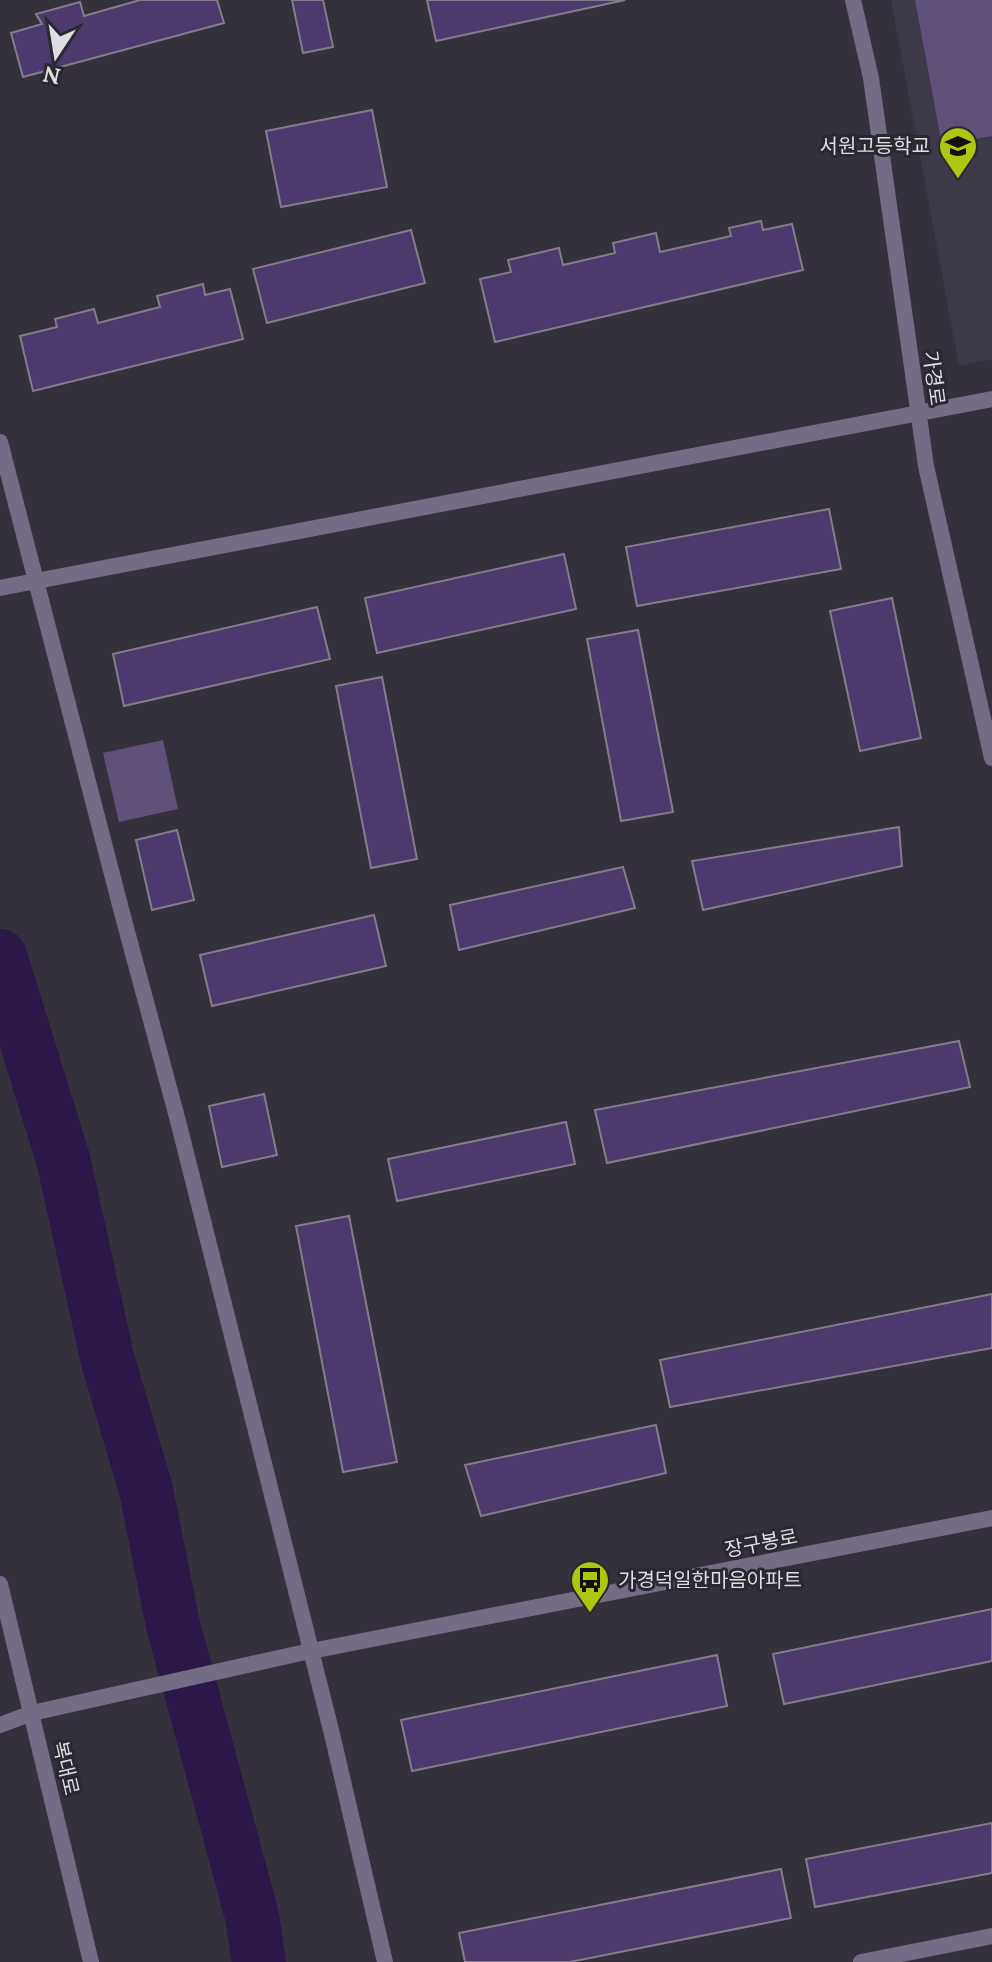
<svg xmlns="http://www.w3.org/2000/svg" width="992" height="1962" font-family="Lora,'Noto Sans KR',serif">
	<rect width="100%" height="100%" fill="#34313c"/>
	<path fill="#3e3949" d="M891 0H992V359L959 366Z"/>
	<path fill="#5f517a" d="M915 0H992V136L942 145Z
		M163 740 178 809 119 822 103 753Z"/>
	<g fill="none" stroke-linecap="round" stroke-linejoin="round">
		<path stroke="#2b1748" stroke-width="54" d="M0 956 63 1159 108 1361 146 1490 173 1625 252 1916 259 1962"/>
	</g>
	<path fill="#4c3a6e" stroke="#817d89" stroke-width="2" d="M217 0 224 23 23 77 11 33 42 24 36 14 80 2 84 16 140 0Z
		M292 0H323L333 47 303 53Z
		M427 0H625L436 41Z
		M372 110 387 187 281 207 266 131Z
		M761 221 763 230 792 224 803 270 495 342 480 279 511 272 508 260 559 248 563 265 615 253 613 243 656 233 660 252 731 236 729 228Z
		M411 230 425 283 267 323 253 269Z
		M203 284 205 295 230 289 243 339 33 391 20 336 57 327 55 319 94 309 98 323 160 307 157 296Z
		M829 509 841 569 637 606 626 547Z
		M564 554 576 609 377 653 365 598Z
		M892 598 921 738 860 751 830 611Z
		M317 607 330 659 124 706 113 654Z
		M638 630 673 812 621 821 587 639Z
		M382 677 417 859 371 868 336 686Z
		M899 827 902 866 703 910 692 861Z
		M177 830 194 900 152 910 136 840Z
		M623 867 635 908 459 950 450 905Z
		M374 915 386 966 212 1006 200 955Z
		M959 1041 970 1087 607 1163 595 1110Z
		M264 1094 277 1155 222 1167 209 1106Z
		M566 1122 575 1164 397 1201 388 1159Z
		M349 1216 397 1462 343 1472 296 1226Z
		M992 1294V1348L670 1407 660 1360Z
		M656 1425 666 1473 481 1516 465 1465Z
		M992 1609V1661L784 1704 773 1654Z
		M717 1655 727 1706 412 1771 401 1720Z
		M992 1823V1873L815 1907 806 1859Z
		M781 1869 791 1918 570 1962H465L459 1933Z"/>
	<g fill="none" stroke-linecap="round" stroke-linejoin="round">
		<path stroke="#746c85" stroke-width="16" d="M0 442 121 909 178 1121 332 1734 385 1962
			M0 588 992 399
			M861 1962 992 1936"/>
		<path stroke="#746c85" stroke-width="16" d="M853 0 871 78 926 466 992 758
			M0 1584 91 1962
			M0 1725 32 1713 301 1653 992 1518"/>
	</g>
	<defs>
		<symbol id="school-pin" viewBox="-11 -11 22 30"><path d="M0 17L-7.5 6A9.5 9.5 0 1 1 7.5 6Z" fill="#acc612" stroke="#2a2831"/><path d="M0-5L7-2L0 1L-7-2ZM-4 1L0 2.5L4 1V4Q0 6-4 4Z" fill="#111"/></symbol>
		<symbol id="bus-pin" viewBox="-11 -11 22 30"><path d="M0 17L-7.5 6A9.5 9.5 0 1 1 7.5 6Z" fill="#acc612" stroke="#2a2831"/><path d="M-5-6H5V4H4V6H2V4H-2V6H-4V4H-5ZM-3.5-4V0h7V-4ZM-3.5 1.2v1.5H-2V1.2ZM2 1.2v1.5H3.5V1.2Z" fill="#111"/></symbol>
	</defs>
	<g fill-rule="evenodd">
		<use href="#school-pin" x="936" y="124" width="44" height="60"/>
		<use href="#bus-pin" x="568" y="1558" width="44" height="60"/>
	</g>
	<g text-anchor="middle" stroke-width="6" stroke-linejoin="round" paint-order="stroke">
		<g font-size="20" fill="#dfdde4" stroke="#2a2831" text-anchor="end">
			<text x="930" y="153">서원고등학교</text>
			<text x="618" y="1587" text-anchor="start">가경덕일한마음아파트</text>
		</g>
		<g font-size="20" fill="#dfdde4" stroke="#2a2831">
			<text transform="translate(934 378) rotate(82)" y="7">가경로</text>
			<text transform="translate(761 1543) rotate(-11)" y="7">장구봉로</text>
			<text transform="translate(66 1768) rotate(77)" y="7">복대로</text>
		</g>
	</g>
	<g transform="translate(56 56) rotate(192)" stroke="#2a2831" stroke-width="6" paint-order="stroke">
	<path d="M0-6L14 30L0 20L-14 30Z" fill="#dfdde4"/>
	<text y="-12" font-size="22" font-weight="bold" text-anchor="middle" fill="#dfdde4">N</text>
	</g>
</svg>
